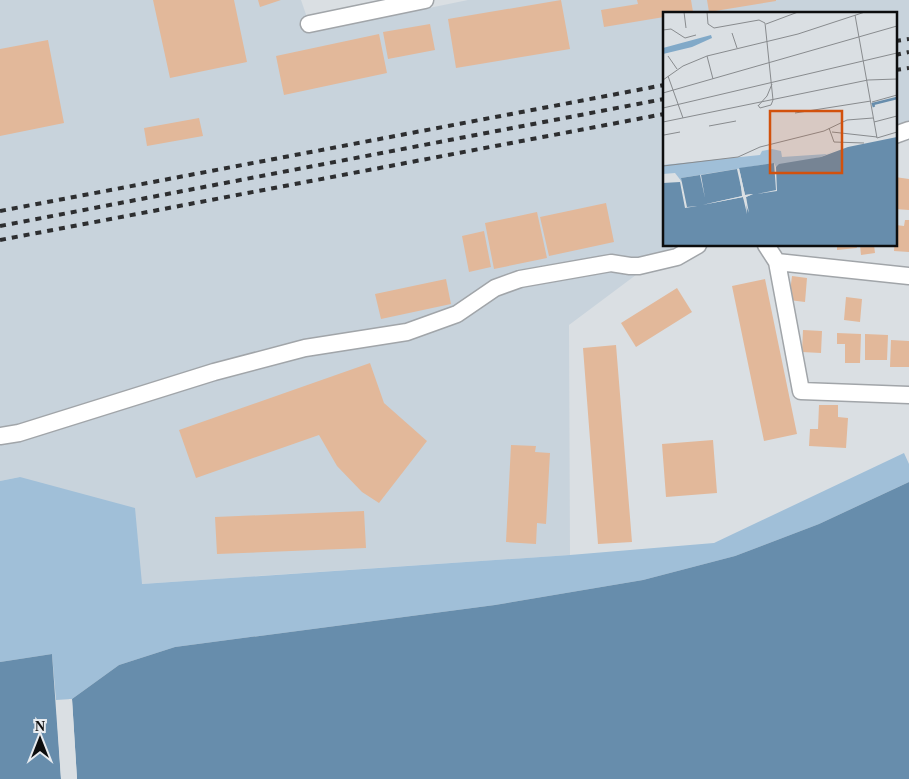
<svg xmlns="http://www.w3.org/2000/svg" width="909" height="779" font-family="'Times New Roman',serif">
	<rect width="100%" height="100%" fill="#dadfe3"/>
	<path fill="#c8d3dc" d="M0 0H301L312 32 468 0H909V121L895 126V14H664V245H676L569 325 570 555 141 584 20 477 0 481Z"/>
	<path fill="#a0bfd8" d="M904 453 909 464V482L819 524 735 556 643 580 495 605 175 647 119 665 72 699 56 700 52 654 0 662V481L20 477 135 508 142 584 570 555 714 543Z"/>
	<path fill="#678dac" d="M909 482V779H77L72 699 119 665 175 647 495 605 643 580 735 556 819 524Z
		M52 654 61 779H0V662Z"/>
	<path fill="#dadfe3" d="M69 699H72L77 779H75Z
		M56 700H58L63 779H61Z"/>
	<path fill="#e2b89a" d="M153 0H234L247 62 170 78Z
		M258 0H281L260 7Z
		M561 0 570 49 456 68 448 19Z
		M637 0H691L693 12 664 14V17L604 27 601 10 638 4Z
		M707 0H776V1L709 12Z
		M430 24 435 50 388 59 383 32Z
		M379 34 387 73 284 95 276 56Z
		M48 40 64 123 0 136V49Z
		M199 118 203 136 147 146 144 128Z
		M895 177 909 179V210L895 209Z
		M606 203 614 242 549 256 540 217Z
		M537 212 547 258 494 269 485 223Z
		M905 220H909V252L894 251 896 225 904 226Z
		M484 231 491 267 469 272 462 236Z
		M837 245H856L857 248 837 250Z
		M860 245H874L875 253 861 255Z
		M792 276 807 278 805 302 789 300Z
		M446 279 451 304 381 319 375 294Z
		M765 279 797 434 764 441 732 286Z
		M677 288 692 312 636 347 621 323Z
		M846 297 862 299 860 322 844 320Z
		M803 330 822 331 821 353 802 352Z
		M837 333 861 334 860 363H845V344H837Z
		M865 334 888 335 887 360H865Z
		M891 340 909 341V367H890Z
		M616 345 632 542 598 544 583 348Z
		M370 363 384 403 427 441 379 503 362 492 337 466 319 435 196 478 179 430Z
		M819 405H838V417L848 418 846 448 809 446 810 429H818Z
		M713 440 717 493 666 497 662 444Z
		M511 445 536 446 535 452 550 453 546 524 537 523 536 544 506 542Z
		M364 511 366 548 217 554 215 517Z"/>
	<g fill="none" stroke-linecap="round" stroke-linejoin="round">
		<defs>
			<path id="minor" d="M309 24 425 0
				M895 135 909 130
				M766 245 777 262 801 391 909 395
				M777 262 909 276
				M0 436 19 433 214 372 305 348 407 332 457 314 495 288 520 279 611 263 630 266H639L677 257 698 245"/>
		</defs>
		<use href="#minor" stroke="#a1a5a9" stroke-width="19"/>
		<use href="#minor" stroke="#fff" stroke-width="16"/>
		<path stroke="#2d2e30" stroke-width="4" stroke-dasharray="6 6" stroke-linecap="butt" d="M895 41 909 39
			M895 55 909 52
			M895 70 909 68
			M0 211 664 85
			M0 226 664 99
			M0 240 664 114"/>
	</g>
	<g transform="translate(663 12)">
		<rect width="234" height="234" fill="#dadfe3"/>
		<path d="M179 135 158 145 113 155 111 151 18 166 19 170 12 161 0 162V153L97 143 99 139 109 137 118 139 119 145 164 142Z" fill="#a0bfd8"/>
		<path d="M48 23 49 26 29 35 0 42V36Z" fill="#81a9c8"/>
		<path d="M234 125V234H0V171L17 170 22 196 34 194 24 195 18 166 37 163 42 186 38 163 74 157 80 184 39 193 80 185 84 202 83 185 90 182 82 183 76 156 111 151 113 178 94 182 114 179 113 155 116 152 158 145 185 135Z" fill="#678dac"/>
		<path d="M76 156 82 183 90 182 83 185 86 201 80 185 39 193 79 184Z" fill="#dadfe3"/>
		<path fill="none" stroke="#678dac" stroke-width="2.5" d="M211 95 210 92 234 86"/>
		<path fill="none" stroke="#888b8e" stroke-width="1" d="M21 0 23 16M44 0 45 12 51 16 96 8 102 11 110 88 108 93M192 3 214 126 234 120M103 12 135 0M0 18 8 17 22 26 33 23M69 21 74 36M5 44 14 57M44 44 50 67M5 64 20 106M0 68 20 54 44 44 135 22 202 0M0 81 234 14M209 90 234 83M95 93 97 96 108 93M95 94 104 84 109 72M0 96 234 41M132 101 208 89M0 110 205 68 234 67M211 110 234 104M46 114 73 109M166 116 171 130 201 131M169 120 214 125M1 123 17 120M0 154 75 145 97 135 161 119 184 108 210 106"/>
		<path fill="#d2510c" fill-opacity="0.15" stroke="#d2510c" stroke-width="2.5" d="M107 99H179V161H107Z"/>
		<rect width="234" height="234" fill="none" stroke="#0c0d0e" stroke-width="2.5"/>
	</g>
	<g transform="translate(40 739)" stroke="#e8ecf0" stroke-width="4" paint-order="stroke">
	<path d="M0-4L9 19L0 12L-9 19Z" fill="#0c0d0e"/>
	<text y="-8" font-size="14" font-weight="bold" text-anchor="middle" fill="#0c0d0e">N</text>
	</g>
</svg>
